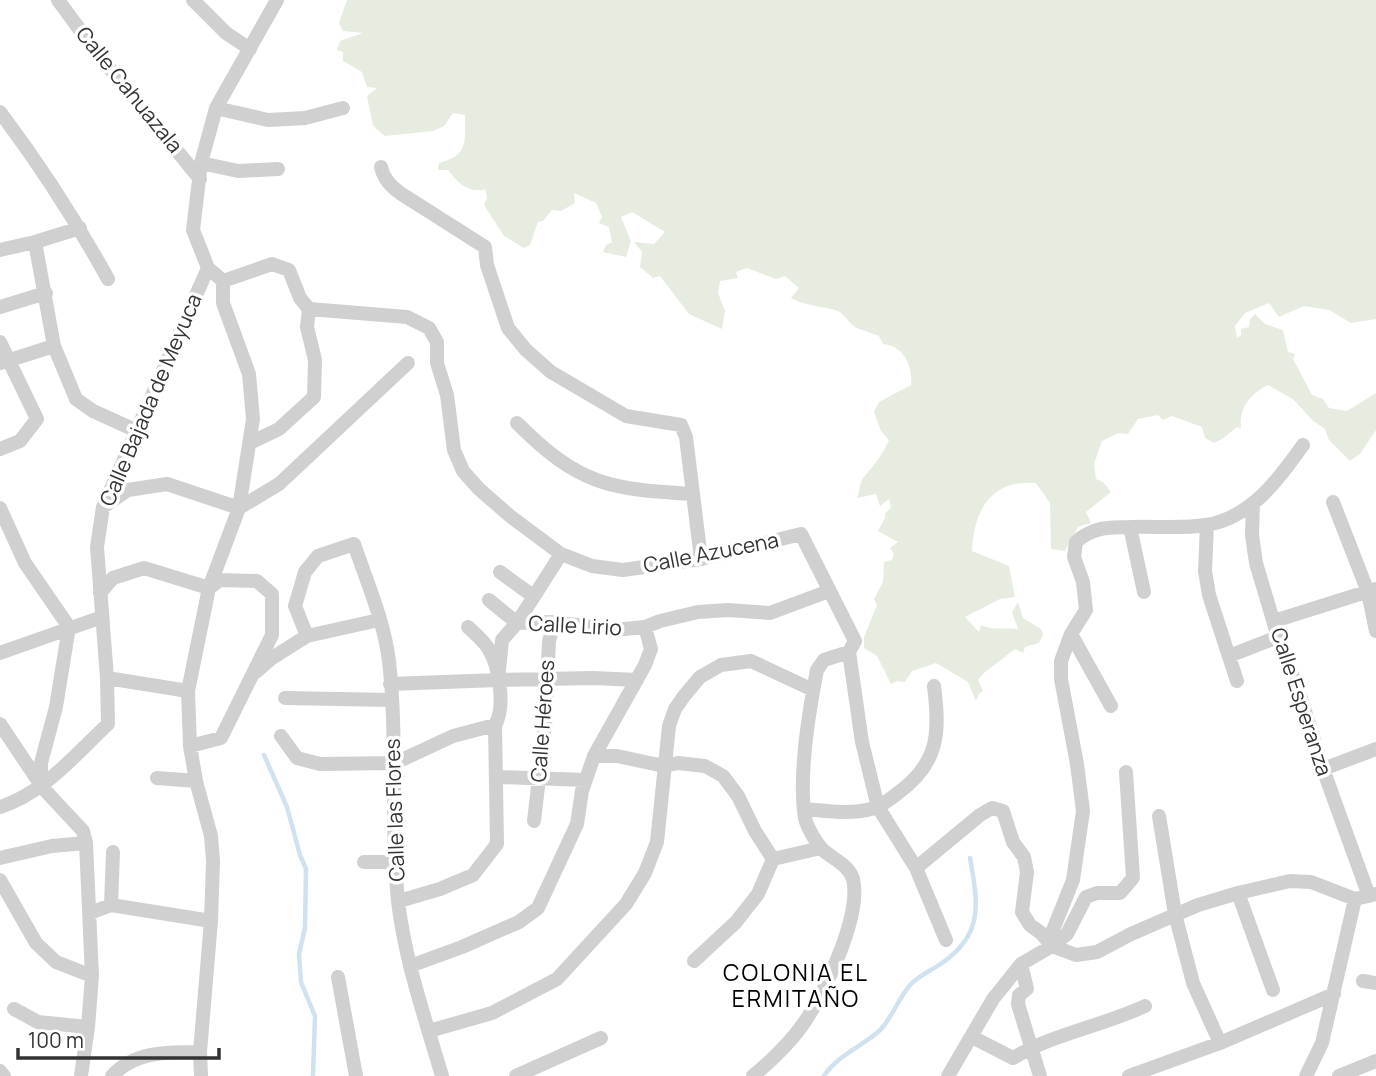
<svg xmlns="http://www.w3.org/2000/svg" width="1376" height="1076" font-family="Manrope,sans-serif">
	<rect width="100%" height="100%" fill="#fff"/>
	<path fill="#e6ecdf" d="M347 0H1376V319L1351 323 1329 310 1304 306 1279 317 1269 303 1245 313 1235 326 1237 338 1241 335V329L1249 327 1250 319 1255 314 1265 324 1283 330 1288 352 1295 354 1293 359 1312 395 1323 399 1329 408 1347 411 1376 393V430L1360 454 1350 461 1329 440 1325 429 1313 421 1294 400 1268 385C1250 394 1239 407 1241 429L1237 427 1222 439 1214 443 1205 438 1202 427 1172 416 1163 420 1158 415 1138 419 1128 434 1118 433 1102 441 1094 464 1096 479 1103 482 1111 492 1086 512 1091 523 1078 527 1065 551 1051 549 1050 503 1036 483C991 479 974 510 972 551L1009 566 1015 597 1000 599 965 617 979 632 981 625C992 631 1006 627 1018 629L1012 612 1018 602 1023 618 1041 629 1043 635 1039 643 1025 647 1023 653 1015 649 984 673 978 680 983 691 979 694 976 701 968 682 936 663 912 671 905 682 897 681 891 684 877 656 864 648V637L877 605 874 599 883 582 884 562 892 560 894 554 890 548 898 542 878 531 885 518V513L891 508 889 499 880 506 876 494 857 498C860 491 859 483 864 477 873 466 884 453 889 440L881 431 874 412 879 402 911 385C913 366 904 346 883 344L879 336C872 333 865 331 859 329 850 326 845 314 838 311 822 306 805 306 791 298L799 288 785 276 776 279 747 268 736 272 738 278 720 281 718 293 725 311 722 329 689 314 660 276 653 278 640 267 642 252 634 242 654 244 665 232 632 212 621 217 631 241 626 257 603 252 606 245 612 242 609 227 599 223 602 217 596 203 574 193 575 203 561 211 552 210 543 221 538 222 530 245 524 248 504 236 484 205 487 198 485 189C469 194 458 183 448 170H438L439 163C469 155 465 142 465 115L453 113 444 126 433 131 385 136 373 126 367 96 377 88 367 87 362 72 343 61V52L337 50 340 41 363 33 343 31 339 23Z"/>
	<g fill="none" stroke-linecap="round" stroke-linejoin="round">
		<path stroke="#cfe2ee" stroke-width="4.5" d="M264 755 287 807 300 855 306 869 305 928 299 954 301 982 315 1016 313 1076
			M824 1076C836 1057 860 1047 878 1032 891 1021 898 998 911 984 921 974 931 971 942 963 984 934 978 903 970 858"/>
		<path stroke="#d0d0d0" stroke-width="14" d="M58 0 94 49 200 179
			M193 0 226 33 250 49
			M216 108 268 120 305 118 343 108
			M0 112C40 165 76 221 108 279
			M201 163 238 171 278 169
			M381 167C384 180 391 186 400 193L485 247 487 265 508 328 526 350 551 372 626 416 681 425 686 437 701 559
			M35 242 54 346 76 399 93 411 135 430
			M0 250 35 242 80 228
			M223 281 272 264 289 270 300 298 309 309 307 327 315 360 314 397 279 429 250 443
			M0 307 46 293
			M309 309 407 317 429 328 437 342V363L447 395 454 450 463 471 479 489 510 516 561 554 592 566 623 570 701 559 801 534 855 641 849 652 862 742 878 807 916 868 946 940
			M0 342 37 419 20 441 0 449
			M0 363 54 346
			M517 423C579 485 608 489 692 494
			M1333 502 1368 592 1376 631
			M1253 503 1252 535 1256 563 1278 637 1301 698 1323 769 1369 896
			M103 507 128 490 167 484 239 508 279 484 408 363
			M0 508 25 563 69 627
			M1207 525 1205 571 1209 595 1237 681
			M1130 527 1144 592
			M500 572 533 596
			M100 593 113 578 144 568 209 588 220 580 257 581 272 594V635L221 738 190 746
			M489 600 517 623 555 622 614 630 645 627 660 621 698 612 728 610 770 613 829 591
			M1274 621 1376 589
			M69 627 56 707 41 763V786L83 831 86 843 92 976 88 1027 81 1076
			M1071 634 1111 706
			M307 636 295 606 305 572 318 556 354 544C367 582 384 621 389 661 398 741 390 821 398 901 405 961 425 1018 442 1076
			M0 653 102 617
			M1229 656 1278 637
			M256 672 272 658 307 636 379 620
			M107 678 188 691
			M498 680 593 678 637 680
			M390 684 498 680 502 640 517 623 561 554
			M285 698 391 700
			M0 724 41 785
			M281 736 297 758 320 764 395 763 453 736 495 725
			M594 756H617L664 766 678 763 705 766 723 776 738 796 755 831 773 859
			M1323 769 1376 749
			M497 777 586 780
			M157 778 196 781
			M0 807C44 793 75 755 108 724L107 678 97 547 103 507 208 268
			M805 809C828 811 852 815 875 808 883 805 891 798 898 793 939 763 940 733 934 686
			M1159 816 1175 914 1193 983 1220 1043
			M534 821 545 726 549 641 555 622
			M0 858 52 846 86 843
			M773 859 821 848
			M364 862H396
			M916 868 980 815 992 808 1003 811 1013 842 1024 857 1027 872 1022 912 1030 925 1041 933 1052 946 1076 955 1097 952 1131 934 1198 905 1238 893 1290 881 1311 882 1355 899 1376 894
			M0 880 36 943 56 962 92 976
			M1238 893 1273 990
			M399 901 440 889 473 875 497 844 495 725C506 707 499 665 488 648 483 640 474 633 468 627
			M111 905 113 852
			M90 913 111 905 211 921
			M1052 946 1053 930 1073 880 1083 811 1077 764 1061 679V661L1071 634 1086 610 1083 582 1074 557 1076 542C1092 527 1109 527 1131 527 1155 526 1182 529 1206 525 1251 518 1279 479 1303 445
			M694 961 736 922 758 894 773 859
			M1021 964 1027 989 1019 995 1018 1004 1040 1076
			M410 966 462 947 519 922 538 908 577 824 582 791 594 756 645 665 651 649 645 627
			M338 977 356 1076
			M1363 981 1376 983
			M14 1009 38 1022 88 1027
			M429 1031 492 1013 557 979 626 904 645 873 657 842 669 726 675 709 684 696 700 677 721 665 751 661 813 690
			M972 1037 1013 1058C1053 1034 1102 1026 1145 1006
			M0 1071 4 1076
			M112 1076C135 1051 168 1052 200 1052
			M201 1076 200 1052 211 921 213 861 211 836 196 781 190 746 188 691 209 588 239 508 253 419 249 374 223 303V281L208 268 193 230 201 163 216 108 277 0
			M516 1076 601 1038
			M753 1076C771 1061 787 1046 801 1027 823 997 862 916 853 879 849 865 833 859 823 850 816 843 807 827 805 818 798 776 809 711 817 670L824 660 849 652
			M948 1076 993 999 1021 964 1052 946 1067 934 1086 897 1097 893H1120L1133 878 1126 772
			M1129 1076 1220 1043 1334 994
			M1306 1076 1322 1043 1355 899
			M1339 1076 1376 1061"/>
	</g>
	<g text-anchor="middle" stroke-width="7" stroke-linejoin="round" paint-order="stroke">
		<g font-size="21" fill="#333" stroke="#fff">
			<text transform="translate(129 90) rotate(51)" y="7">Calle Cahuazala</text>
			<text transform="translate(151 400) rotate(-67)" y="7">Calle Bajada de Meyuca</text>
			<text transform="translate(711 553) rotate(-11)" y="7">Calle Azucena</text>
			<text transform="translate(575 626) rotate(3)" y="7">Calle Lirio</text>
			<text transform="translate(1301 702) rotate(72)" y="7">Calle Esperanza</text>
			<text transform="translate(543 721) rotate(-86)" y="7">Calle Héroes</text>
			<text transform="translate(395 810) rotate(-92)" y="7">Calle las Flores</text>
		</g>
		<g font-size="23" letter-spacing="2" fill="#000" stroke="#fff">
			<text x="796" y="981">COLONIA EL<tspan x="796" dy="26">ERMITAÑO</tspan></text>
		</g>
	</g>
	<path d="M18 1048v10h201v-10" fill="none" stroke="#333333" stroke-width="3.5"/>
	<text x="28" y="1048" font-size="21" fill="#333333" stroke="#ffffff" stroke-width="5" paint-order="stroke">100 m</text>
</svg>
